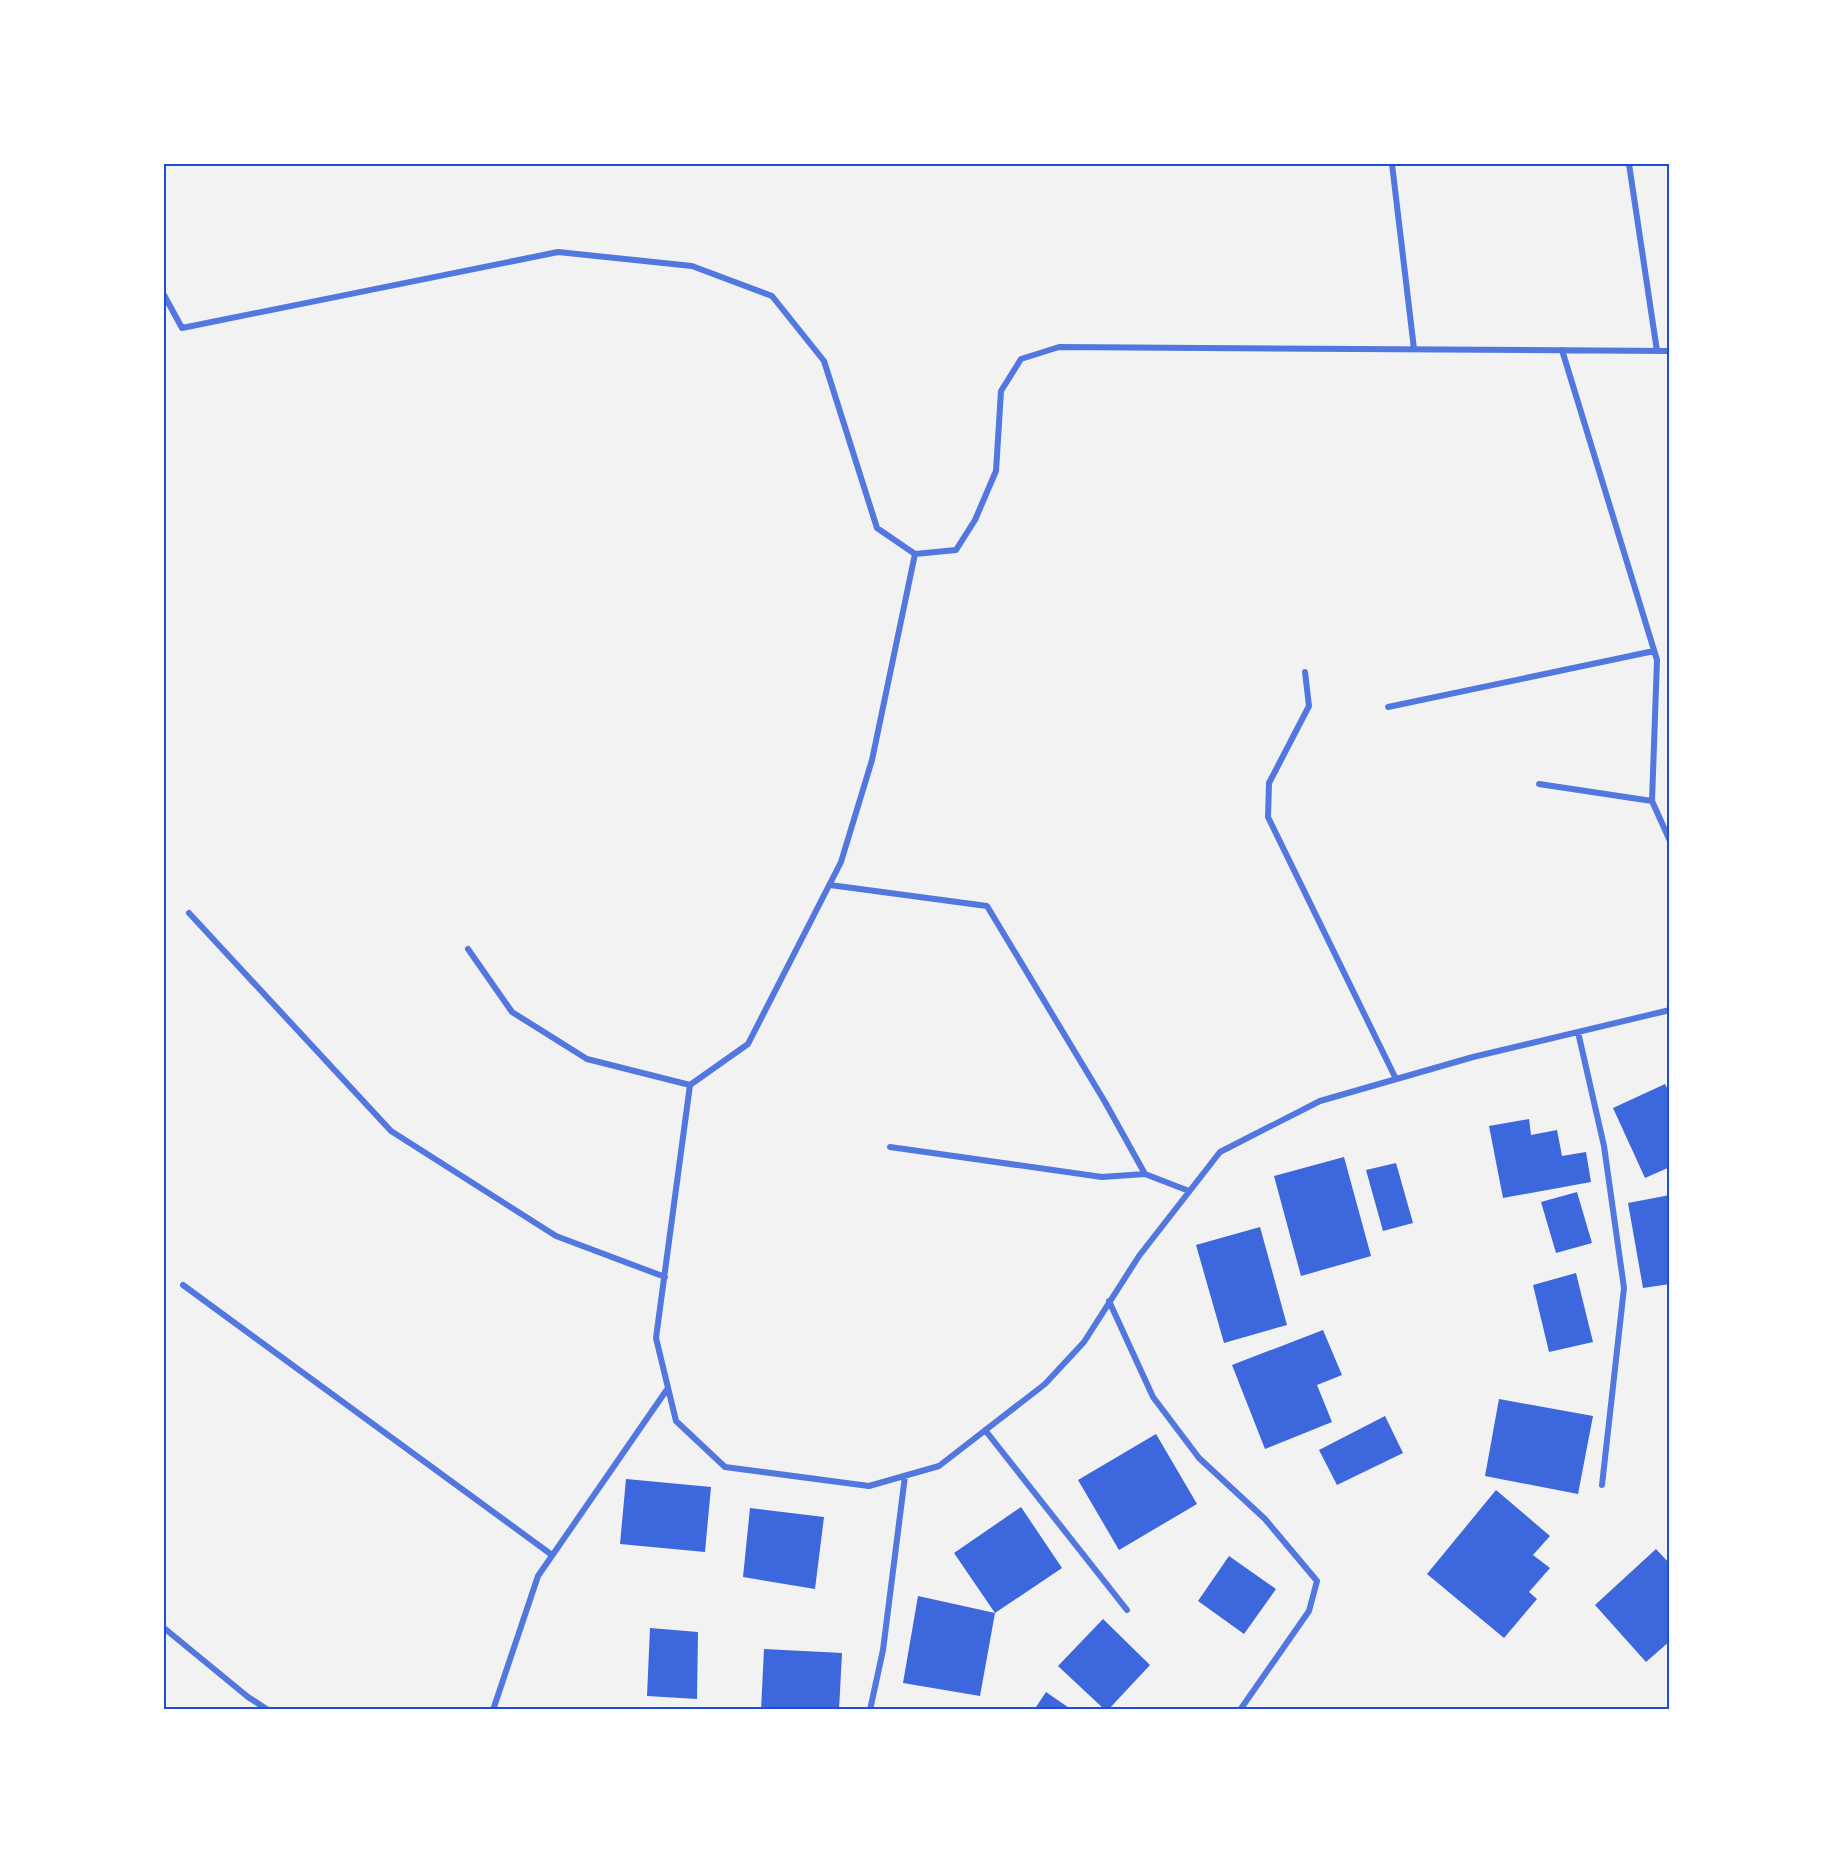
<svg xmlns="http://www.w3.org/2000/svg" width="1833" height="1873" font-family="'Noto Sans',sans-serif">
	<rect width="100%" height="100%" fill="#f2f2f2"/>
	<path fill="#3d67dc" d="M1665 1084 1670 1094V1167L1645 1178 1613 1108Z
		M1529 1119 1531 1135 1557 1130 1562 1156 1586 1152 1591 1182 1503 1198 1489 1126Z
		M1344 1157 1371 1256 1301 1276 1274 1176Z
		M1396 1163 1413 1223 1383 1231 1366 1170Z
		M1577 1192 1592 1243 1556 1253 1541 1202Z
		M1670 1195V1284L1643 1288 1628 1203Z
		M1260 1227 1287 1325 1224 1343 1196 1245Z
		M1576 1273 1593 1342 1549 1352 1533 1285Z
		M1323 1330 1342 1375 1317 1385 1332 1422 1265 1449 1232 1365Z
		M1499 1399 1593 1416 1578 1494 1485 1476Z
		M1385 1416 1403 1453 1337 1485 1319 1450Z
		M1156 1434 1197 1504 1119 1550 1078 1480Z
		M626 1479 711 1487 705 1552 620 1544Z
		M1496 1490 1550 1536 1533 1555 1550 1568 1529 1592 1537 1599 1504 1638 1427 1574Z
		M1021 1507 1062 1568 995 1613 980 1696 903 1683 918 1596 995 1613 954 1553Z
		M750 1508 824 1517 815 1589 743 1577Z
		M1656 1549 1670 1564V1641L1646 1662 1595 1605Z
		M1229 1556 1276 1589 1244 1634 1198 1601Z
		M1103 1619 1150 1665 1108 1710H1105L1058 1666Z
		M650 1628 698 1632 697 1699 647 1696Z
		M764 1649 842 1653 839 1710H761Z
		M1046 1692 1072 1710H1034Z"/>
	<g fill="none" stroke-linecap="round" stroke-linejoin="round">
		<path stroke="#5277de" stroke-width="6" d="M1392 164 1414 349
			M1629 164 1657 351
			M164 295 182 328 558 252 692 266 772 296 824 361 877 528 915 554 872 760 841 862 748 1044 690 1085 587 1059 512 1012 468 949
			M1562 350 1657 660 1652 801 1670 841
			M915 554 956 550 975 520 996 471 1001 391 1021 359 1059 347 1670 351
			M1305 672 1309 706 1269 783 1268 817 1396 1079
			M1388 707 1654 651
			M1539 784 1652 801
			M830 885 987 906 1105 1102 1145 1174
			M189 913 391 1131 556 1236 665 1277
			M1578 1032 1604 1146 1624 1288 1602 1485
			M690 1085 656 1338 676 1421 725 1467 869 1486 939 1466 1045 1384 1084 1342 1139 1256 1220 1152 1320 1101 1473 1057 1670 1010
			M890 1147 1102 1177 1145 1174 1189 1191
			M183 1285 552 1555
			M1109 1301 1153 1397 1199 1458 1265 1519 1317 1581 1309 1611 1240 1710
			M985 1430 1127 1610
			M164 1628 248 1697 268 1710
			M493 1710 538 1576 668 1388
			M870 1710 883 1650 905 1476"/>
	</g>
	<rect width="1833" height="1873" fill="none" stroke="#ffffff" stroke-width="330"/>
	<rect x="165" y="165" width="1503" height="1543" fill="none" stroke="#1d4ed8" stroke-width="2"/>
</svg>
